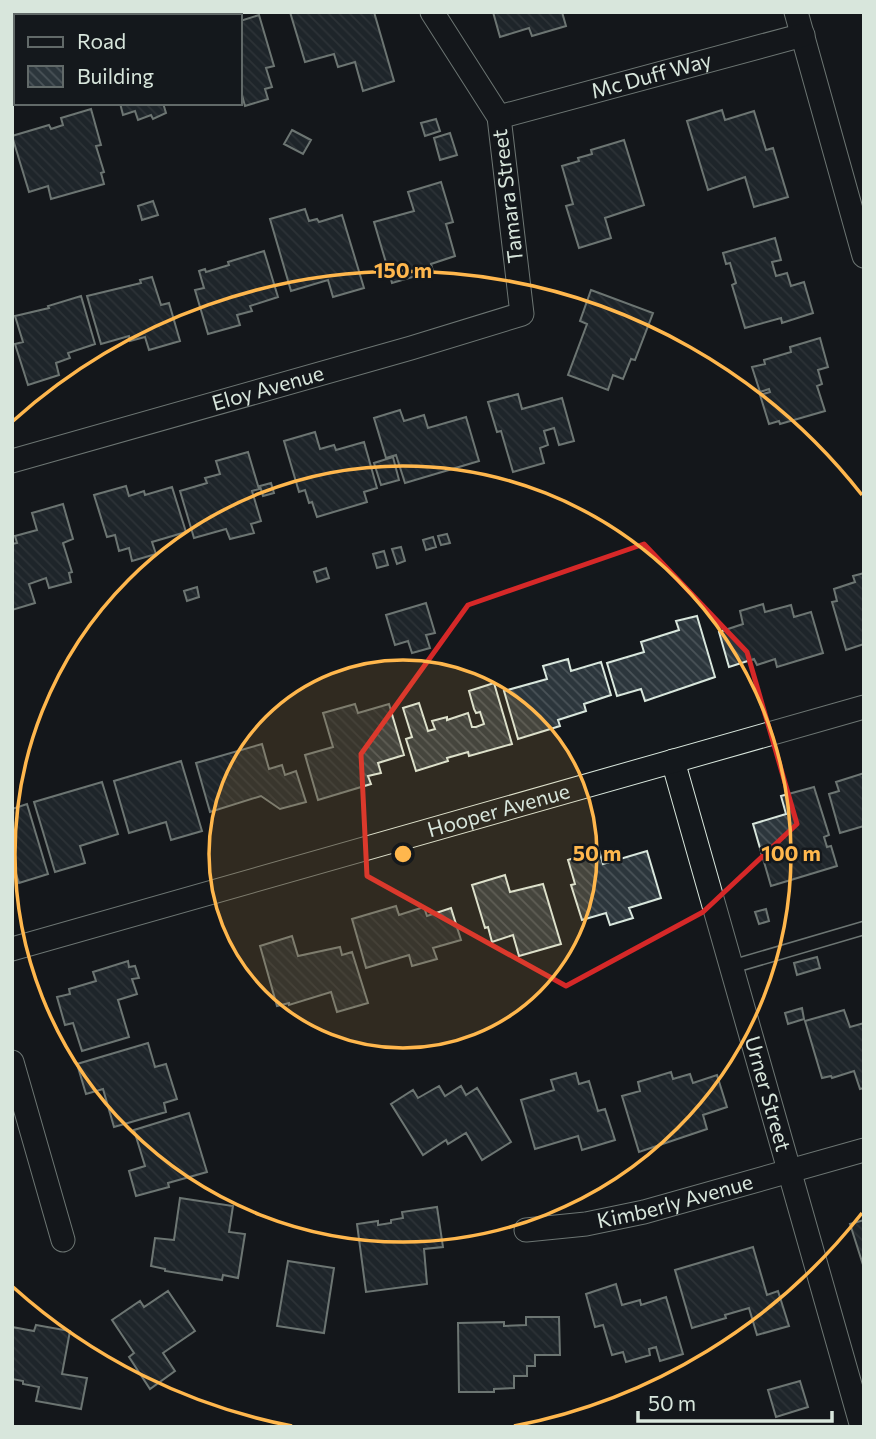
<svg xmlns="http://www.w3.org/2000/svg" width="876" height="1439" font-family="Commissioner,sans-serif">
	<defs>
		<pattern id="building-back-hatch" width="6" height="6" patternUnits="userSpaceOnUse" patternTransform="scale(1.75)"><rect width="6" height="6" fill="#2c363c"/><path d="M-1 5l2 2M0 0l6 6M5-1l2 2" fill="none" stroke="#4a5358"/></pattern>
	</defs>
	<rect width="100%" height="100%" fill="#14181c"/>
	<path fill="url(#building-back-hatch)" stroke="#d8e6dc" stroke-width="2" d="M290 12H374L394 81 363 91 355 62 338 67 334 54 305 62Z
		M493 12H562L566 26 532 36 529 28 500 37Z
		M259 15 274 66 266 68 272 87 265 89 268 99 245 106 242 95H240V21Z
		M120 103H163L166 113 153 119 151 115 138 120 135 111 123 115Z
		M91 109 101 145 96 146 104 172 101 173 104 184 51 199 48 186 29 192 12 136 49 125 51 129 63 125 61 118Z
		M722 110 725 120 754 111 766 150 773 148 788 197 754 207 745 177 708 190 687 121Z
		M436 119 440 131 425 136 421 123Z
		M292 130 311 140 303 154 284 144Z
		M450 133 457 155 440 160 434 138Z
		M624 140 644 205 605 218 611 238 579 248 566 206 573 204 562 166 579 161 578 158 592 154 591 150Z
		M441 182 453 222 446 224 455 256 431 264 433 271 392 283 374 222 414 211 408 192Z
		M153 201 158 215 142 220 138 206Z
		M305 209 309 221 317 219 319 222 342 215 364 288 333 297 328 280 291 291 270 219Z
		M775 238 781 260 772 262 776 276 787 273 791 286 804 282 813 313 782 323 781 318 745 328 732 285 736 283 730 263 726 264 723 253Z
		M264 251 278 297 250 306 252 311 237 315 240 325 208 334 195 290 204 288 199 271 205 269 206 272 229 265 228 262Z
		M152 277 161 305 169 303 180 341 149 350 145 337 130 341 129 336 101 344 87 296 141 283 140 280Z
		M591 290 653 313 635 360 631 359 623 379 613 375 608 390 568 375 587 324 580 321Z
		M81 296 95 344 68 353 70 358 56 363 59 375 28 385 15 344 23 342 15 316 49 308 48 306Z
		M820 338 828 367 818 370 822 384 817 386 825 411 780 424 779 421 769 424 760 395 770 392 769 389 760 392 752 367 765 364 764 360 791 352 790 347Z
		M518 394 522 409 562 398 574 441 559 445 554 428 544 431 548 445 540 448 544 463 513 472 501 431 497 432 488 402Z
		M400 410 404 421 424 415 428 428 466 417 479 461 405 483 396 455 386 458 374 418Z
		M315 432 320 449 334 445 336 450 364 442 377 488 364 492 367 502 317 517 312 502 309 503 305 490 299 492 284 441Z
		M248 452 259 489 252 491 261 521 251 524 254 533 230 539 226 529 194 538 180 491 207 483 205 478 220 474 216 461Z
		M393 457 399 480 381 485 374 463Z
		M271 483 274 493 263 496 260 486Z
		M126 486 129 496 144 491 145 495 172 487 186 532 152 542 156 554 132 561 129 548 119 551 115 535 107 537 94 495Z
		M63 504 73 539 63 543 72 572 69 573 71 582 49 588 46 578 29 584 35 603 12 610V544L17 543 15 536 37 530 32 513Z
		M447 534 450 543 441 545 438 536Z
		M433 537 436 547 426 550 423 540Z
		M401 547 405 561 397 564 392 549Z
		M384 551 388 565 377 568 373 554Z
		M326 568 329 578 317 582 314 572Z
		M864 573V644L846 650 832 602 837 601 834 589 855 582 853 576Z
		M197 587 199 597 187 601 184 591Z
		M426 603 435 633 426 635 430 648 412 653 408 641 395 645 386 615Z
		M763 604 765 612 791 605 794 617 811 612 823 653 777 667 775 659 757 665 754 659 729 667 719 632 743 624 740 611Z
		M697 616 715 677 645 701 641 689 617 696 607 663 644 652 641 642 679 630 676 621Z
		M568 659 571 671 601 662 611 695 584 704 586 711 558 720 560 726 518 739 504 691 547 679 543 666Z
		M494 683 512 744 469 756 468 752 447 758 448 761 416 771 406 739 412 737 403 708 419 703 428 731 435 729 432 721 447 717V720L468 713 472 727H476L484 724 480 712 476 713 474 709 469 691Z
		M355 704 358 713 389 704 404 755 378 763 381 773 368 776 371 784 318 800 305 755 333 747 323 713Z
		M262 744 269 769 282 765 285 775 296 771 306 802 280 809 261 796 210 812 196 763Z
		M181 761 202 831 171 840 166 822 129 833 114 781Z
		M864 773V826L840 833 829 794 839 791 836 782Z
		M102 782 118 834 80 846 85 863 55 872 34 802Z
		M814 787 829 835 824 837 827 847 831 846 837 866 771 886 753 824 786 814 781 796Z
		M27 804 48 874 19 883 14 868 12 869V809Z
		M599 850 603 864 647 851 661 898 629 908 633 918 610 925 606 913 582 920 571 885 575 884 568 860Z
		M505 875 510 892 543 884 561 944 519 956 513 935 492 942 488 927 485 928 472 885Z
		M396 906 399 915 424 907 427 916 451 908 461 940 433 948 437 959 412 966 409 955 366 968 352 919Z
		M766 909 769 921 759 924 755 912Z
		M292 936 298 956 340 947 342 955 352 952 368 1003 337 1012 331 992 289 1005V1003L277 1006 260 946Z
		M817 957 820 968 797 975 794 963Z
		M128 961 129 967 135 966 139 978 132 979 137 994 118 1000 129 1037 82 1051 73 1023 65 1025 57 997 70 994 69 989 96 981 93 972Z
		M802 1008 804 1019 788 1024 785 1013Z
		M844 1010 850 1027 864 1023V1088L860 1089 854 1071 832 1078 831 1076 822 1078 805 1021Z
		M148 1043 155 1067 166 1064 177 1099 164 1103 166 1112 114 1127 103 1089 86 1094 77 1064Z
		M671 1072 673 1079 690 1074 693 1083 717 1075 727 1107 703 1115 707 1129 639 1152 622 1096 640 1091 638 1082Z
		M576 1073 579 1084 589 1081 598 1111 605 1109 615 1140 582 1150 578 1136 535 1149 521 1100 554 1090 551 1080Z
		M439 1086 445 1096 461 1086 466 1095 477 1088 511 1142 482 1160 466 1133 448 1144 446 1140 423 1155 391 1104 413 1090 418 1098Z
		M189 1113 207 1172 168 1183 169 1187 136 1196 129 1171 145 1166 134 1130Z
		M180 1198 233 1206 229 1232 245 1234 238 1278 223 1275 222 1280 165 1271V1269L151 1266 155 1238 174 1240Z
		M437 1207 443 1247 424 1249 427 1284 366 1292 357 1224 378 1221V1225L391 1223V1220L403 1218 402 1212Z
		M864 1220V1268L850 1224Z
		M753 1247 767 1295 778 1291 789 1326 757 1335 749 1308 725 1315 726 1318 692 1328 675 1270Z
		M288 1261 334 1268 324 1333 277 1326Z
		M616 1284 622 1305 640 1300 641 1305 666 1297 683 1354 660 1361 656 1347 649 1349 650 1355 626 1362 623 1352 612 1355 603 1325 595 1327 586 1294Z
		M168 1291 195 1331 163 1353 175 1371 150 1389 129 1357 134 1353 112 1320 140 1301 144 1307Z
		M526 1317H559L560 1355H535V1366H527V1376H514V1388L494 1389V1392H459L458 1323 504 1322V1326L526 1325Z
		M36 1325 70 1331 62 1374 87 1378 81 1409 36 1401 39 1387 23 1384V1381L12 1379V1327L34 1331Z
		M800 1381 808 1407 776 1417 768 1390Z"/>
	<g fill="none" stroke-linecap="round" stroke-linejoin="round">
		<defs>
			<path id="lane" d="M731 967 864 928"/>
			<g id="street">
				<path d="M796 12 864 256"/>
				<path d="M68 16 80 12"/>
				<path d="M12 54 16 51"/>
				<path id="s1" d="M499 117 803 35"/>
				<path id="s2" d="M12 461 411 348 522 314 499 117 432 12"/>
				<path id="s3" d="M673 761 862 1427"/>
				<path id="s4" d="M12 949 864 707"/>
				<path d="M12 1062 63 1240"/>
				<path id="s5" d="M526 1230 586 1224 644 1212 864 1150"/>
			</g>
		</defs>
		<use href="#lane" stroke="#d8e6dc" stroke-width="15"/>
		<use href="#street" stroke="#d8e6dc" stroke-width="25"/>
		<use href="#lane" stroke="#14181c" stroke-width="12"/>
		<use href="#street" stroke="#14181c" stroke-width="23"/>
	</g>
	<path d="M0 0H876V1439H0ZM644 544 747 652 797 824 703 912 566 986 367 876 361 754 468 605Z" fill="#14181c" fill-opacity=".55" fill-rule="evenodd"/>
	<path fill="none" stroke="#d62828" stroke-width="5" stroke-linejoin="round" d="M644 544 747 652 797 824 703 912 566 986 367 876 361 754 468 605Z"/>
	<circle cx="403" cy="854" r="194" fill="#ffb74d" fill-opacity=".12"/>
	<g fill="none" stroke="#ffb74d" stroke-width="3.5">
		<circle cx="403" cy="854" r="194"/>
		<circle cx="403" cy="854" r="388"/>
		<path d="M862 1213A583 583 0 0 1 514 1426M292 1426A583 583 0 0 1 13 1287M13 421A583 583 0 0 1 862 495"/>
	</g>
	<g text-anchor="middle" stroke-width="5" stroke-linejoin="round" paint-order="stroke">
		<g font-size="21" fill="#d8e6dc" stroke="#14181c">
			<text dy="7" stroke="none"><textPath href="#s1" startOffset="158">Mc Duff Way</textPath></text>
			<text transform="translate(508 196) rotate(-97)" y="7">Tamara Street</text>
			<text dy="7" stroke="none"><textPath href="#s2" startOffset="266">Eloy Avenue</textPath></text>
			<text dy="7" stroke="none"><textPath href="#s4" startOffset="506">Hooper Avenue</textPath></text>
			<text dy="7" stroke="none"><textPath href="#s3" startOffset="346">Urner Street</textPath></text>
			<text dy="7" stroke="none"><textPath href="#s5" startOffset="152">Kimberly Avenue</textPath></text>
		</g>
	</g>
	<circle cx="403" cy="854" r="10" fill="#ffb74d" stroke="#14181c" stroke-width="3.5"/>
	<g font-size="21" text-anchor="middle" font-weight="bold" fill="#ffb74d" stroke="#14181c" stroke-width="5" stroke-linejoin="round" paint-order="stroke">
		<text x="403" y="278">150 m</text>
		<text x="597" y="861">50 m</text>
		<text x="791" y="861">100 m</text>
	</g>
	<rect width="876" height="1439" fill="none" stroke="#d8e6dc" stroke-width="28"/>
	<rect x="14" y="14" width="228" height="91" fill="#14181c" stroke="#626a69" stroke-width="2"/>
	<rect x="28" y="37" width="35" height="10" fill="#14181c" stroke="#626a69" stroke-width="2"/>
	<text x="77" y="49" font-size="21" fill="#d8e6dc">Road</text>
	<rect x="28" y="66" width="35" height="21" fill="url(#building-back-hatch)" stroke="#626a69" stroke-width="2"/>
	<text x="77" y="84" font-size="21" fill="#d8e6dc">Building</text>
	<path d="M638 1411v10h194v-10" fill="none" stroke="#d8e6dc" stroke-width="3.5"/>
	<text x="648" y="1411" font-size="21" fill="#d8e6dc" stroke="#14181c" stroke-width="5" paint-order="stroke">50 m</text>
</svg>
